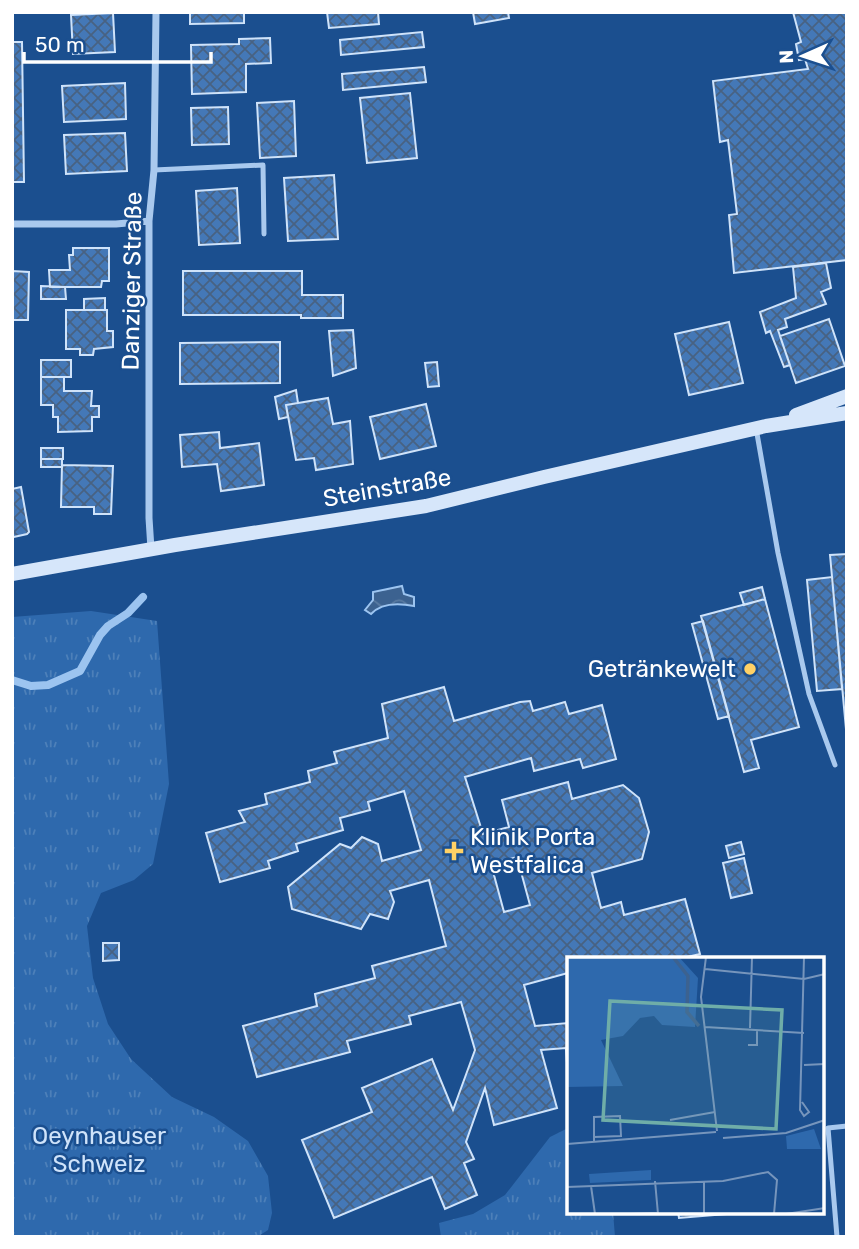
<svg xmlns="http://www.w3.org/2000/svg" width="859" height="1249" font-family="Rubik,sans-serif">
	<defs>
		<pattern id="park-tufts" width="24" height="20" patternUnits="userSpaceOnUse" patternTransform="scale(1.75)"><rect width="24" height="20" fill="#2e69ad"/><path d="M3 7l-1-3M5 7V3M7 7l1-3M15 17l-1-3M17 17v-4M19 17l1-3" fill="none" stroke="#4d80b9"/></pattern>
		<pattern id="water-waves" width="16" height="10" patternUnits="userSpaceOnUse" patternTransform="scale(1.75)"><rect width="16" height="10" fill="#3c6290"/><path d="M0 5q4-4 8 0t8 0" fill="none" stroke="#597aa1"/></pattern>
		<pattern id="building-cross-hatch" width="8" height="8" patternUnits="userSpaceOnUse" patternTransform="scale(1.75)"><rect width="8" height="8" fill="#4478b7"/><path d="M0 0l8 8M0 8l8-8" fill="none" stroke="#486282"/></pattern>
	</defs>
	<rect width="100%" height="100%" fill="#1b4f8f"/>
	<path fill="url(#park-tufts)" d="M91 611 157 621 169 784 153 864 134 880 101 893 87 926 93 978 108 1024 131 1059 172 1097 214 1117 248 1141 268 1176 272 1213 268 1230 257 1237H12V617Z
		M568 1128V1212H613L615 1237H441L439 1223 473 1214 505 1195 550 1137Z"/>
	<path fill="url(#water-waves)" stroke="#9cc4f0" stroke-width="2" d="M402 586 404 594 414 597V606C399 603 382 602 371 614L365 610 373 600V592Z"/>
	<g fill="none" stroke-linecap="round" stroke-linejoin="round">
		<path stroke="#9cc4f0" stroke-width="8" d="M12 680 31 686 48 685 80 671 100 635 108 626 128 613 143 597"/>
	</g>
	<path fill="url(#building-cross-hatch)" stroke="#cfe3fa" stroke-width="2" fill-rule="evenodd" d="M190 12H244V23L190 24Z
		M327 12H378L379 24 329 28Z
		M473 12H508L509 18 475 24Z
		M793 12H847V260L734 273 729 215 737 214 728 140 720 142 713 81 808 69 805 59 799 60 796 44 801 42Z
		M113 13 115 52 73 54 71 15Z
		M422 32 424 47 341 55 340 40Z
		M270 38 271 63 246 64V92L192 94 191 45 239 44V39Z
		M12 42H22L24 182H12Z
		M424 67 426 82 343 90 342 74Z
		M125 83 126 119 64 122 62 86Z
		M410 93 417 158 367 163 360 98Z
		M294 101 296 156 260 158 257 103Z
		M228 107 229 144 192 145 191 108Z
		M125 133 127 171 66 174 64 135Z
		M334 175 338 239 288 241 284 178Z
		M237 188 240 243 199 245 196 191Z
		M73 248H109V281H102L101 287H50L49 270H70L69 255H73Z
		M826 263 831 288 821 292 826 304 785 319 787 327 778 330 790 365 784 367 770 331 766 333 760 312 796 298 793 267Z
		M12 271 29 272 28 320H12Z
		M183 271H302V295H343V318H301V315H183Z
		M41 286 65 287 66 299H41Z
		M105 298V310H84V299Z
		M66 310H107V331H113V347L94 349 93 355H80V349H66Z
		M829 319 845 366 796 383 780 336Z
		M729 322 743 383 689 395 675 334Z
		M353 330 356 368 333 376 329 331Z
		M280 342V383L180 384V343Z
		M41 360H71V377H41Z
		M437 362 439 386 428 387 425 363Z
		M41 377H64V391H92L91 406H99V417H92V431L58 432V417H53V405H41Z
		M296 390 298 403 286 405 288 417 279 419 275 397Z
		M328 398 333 424 350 421 353 464 316 470 314 458 296 460 286 405Z
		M426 404 436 446 380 459 370 417Z
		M219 432 220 448 259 443 264 485 221 491 217 464 182 467 180 435Z
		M41 448H63V459H41Z
		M41 459H62V467H41Z
		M62 465 113 466 111 514H94V507H61Z
		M21 487 29 532 27 534 14 537 12 536V489Z
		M847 554V728L846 729 830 555Z
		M832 577 842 689 817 691 807 580Z
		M762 587 765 599 744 605 740 593Z
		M765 599 799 727 751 740 759 768 744 772 701 616Z
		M703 621 729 716 718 719 692 624Z
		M444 687 454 721 520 702 530 701 533 711 565 702 569 714 602 705 616 759 583 768 580 759 534 771 531 758 465 777 483 834 509 827 502 800 568 782 572 799 623 785 639 798 649 832 642 859 592 873 601 908 621 902 624 915 685 899 700 954 683 958H568V973L524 985 535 1026 568 1023V1077L566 1048 541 1050 557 1108 494 1125 485 1088 466 1142 474 1159 464 1163 477 1195 445 1209 432 1177 334 1218 302 1140 372 1112 362 1088 432 1059 453 1110 475 1050 461 1002 409 1016 411 1024 347 1041 350 1052 257 1077 243 1026 317 1006 315 994 375 978 372 966 446 946 429 880 390 891 394 902 388 919 370 914 361 929 292 909 288 887 340 844 351 848 362 837 378 844 382 861 421 850 404 791 368 802 370 810 340 818 343 830 296 844 298 851 268 861 270 868 220 882 206 833 245 822 239 811 267 804 265 794 310 782 308 771 337 763 334 752 388 738 382 704ZM517 857 530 905 504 912 491 864Z
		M741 842 744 854 729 858 726 846Z
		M744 858 752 893 731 898 723 863Z
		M103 943H119V960L103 961Z
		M678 1212H751L679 1218Z"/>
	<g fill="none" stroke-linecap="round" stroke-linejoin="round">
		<path stroke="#a9c9ee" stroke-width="5" d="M154 170 263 165 264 234
			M756 428 778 553 809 694 835 765
			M837 1237 828 1128 847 1126"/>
		<path stroke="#a9c9ee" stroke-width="7" d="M12 224H116L149 221
			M151 549 149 518V221L154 170 156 12"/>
		<path stroke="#d6e6fa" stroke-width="14" d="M796 415 847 396
			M12 574 175 545 426 506 544 477 766 426 847 413"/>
	</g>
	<g fill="#ffd166" stroke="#1b4f8f" stroke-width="2.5">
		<circle cx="750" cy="669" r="7"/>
		<path d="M450.5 840.5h7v7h7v7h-7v7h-7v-7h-7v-7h7z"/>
	</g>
	<g text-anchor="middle" stroke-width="5" stroke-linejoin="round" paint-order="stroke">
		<g font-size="24" fill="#fff" stroke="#1b4f8f">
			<text transform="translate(132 281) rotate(-89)" y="8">Danziger Straße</text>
			<text transform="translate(387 488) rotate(-10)" y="8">Steinstraße</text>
		</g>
		<g font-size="24" fill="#fff" stroke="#1b4f8f" text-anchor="end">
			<text x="736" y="677">Getränkewelt</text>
			<text x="470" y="845" text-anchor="start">Klinik Porta<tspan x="470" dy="28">Westfalica</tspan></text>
		</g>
		<g font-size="24" fill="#cfe3fa" stroke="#1b4f8f">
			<text x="99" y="1144">Oeynhauser<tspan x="99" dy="28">Schweiz</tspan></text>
		</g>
	</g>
	<g transform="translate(567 957)">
		<rect width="257" height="257" fill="#1b4f8f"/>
		<path d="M247 172 254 192H220L219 179ZM84 213V223L23 226 22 217Z" fill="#2e69ad"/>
		<path d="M0 0H112L131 21 128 70 95 68 87 59 73 61 56 79 34 83 56 129 0 130Z" fill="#2e69ad"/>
		<path fill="none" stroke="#3c6290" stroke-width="3.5" d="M106 0 121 19 120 55 132 69"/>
		<path fill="none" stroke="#7695bc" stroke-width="2" d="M139 0 134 40 150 174M138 12 237 22 258 17M138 70 237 76M183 71 185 0M181 88H190V73M237 108 258 107M235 145 242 155 237 159 233 153 237 0M103 163 148 155M27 180 54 179 53 159 27 160V184M156 181 219 176 258 163M0 187 149 175M88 224 91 257M24 229 28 257M0 230 156 224 201 215 210 223 207 257M64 257 91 256M137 257V224M219 257 258 251"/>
		<path fill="#6fada8" fill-opacity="0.15" stroke="#6fada8" stroke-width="3.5" d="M43 44 215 53 209 172 36 163Z"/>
		<rect width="257" height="257" fill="none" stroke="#fff" stroke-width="3.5"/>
	</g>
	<rect width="859" height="1249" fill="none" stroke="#ffffff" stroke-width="28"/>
	<g transform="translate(803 56) rotate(267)" stroke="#1b4f8f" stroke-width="5" paint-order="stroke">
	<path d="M0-5L12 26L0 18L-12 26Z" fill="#ffffff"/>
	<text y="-10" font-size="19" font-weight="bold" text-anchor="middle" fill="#ffffff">N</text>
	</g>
	<path d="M24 52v10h187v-10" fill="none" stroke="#ffffff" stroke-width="3.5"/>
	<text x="35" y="52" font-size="21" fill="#ffffff" stroke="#1b4f8f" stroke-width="5" paint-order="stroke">50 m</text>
</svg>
